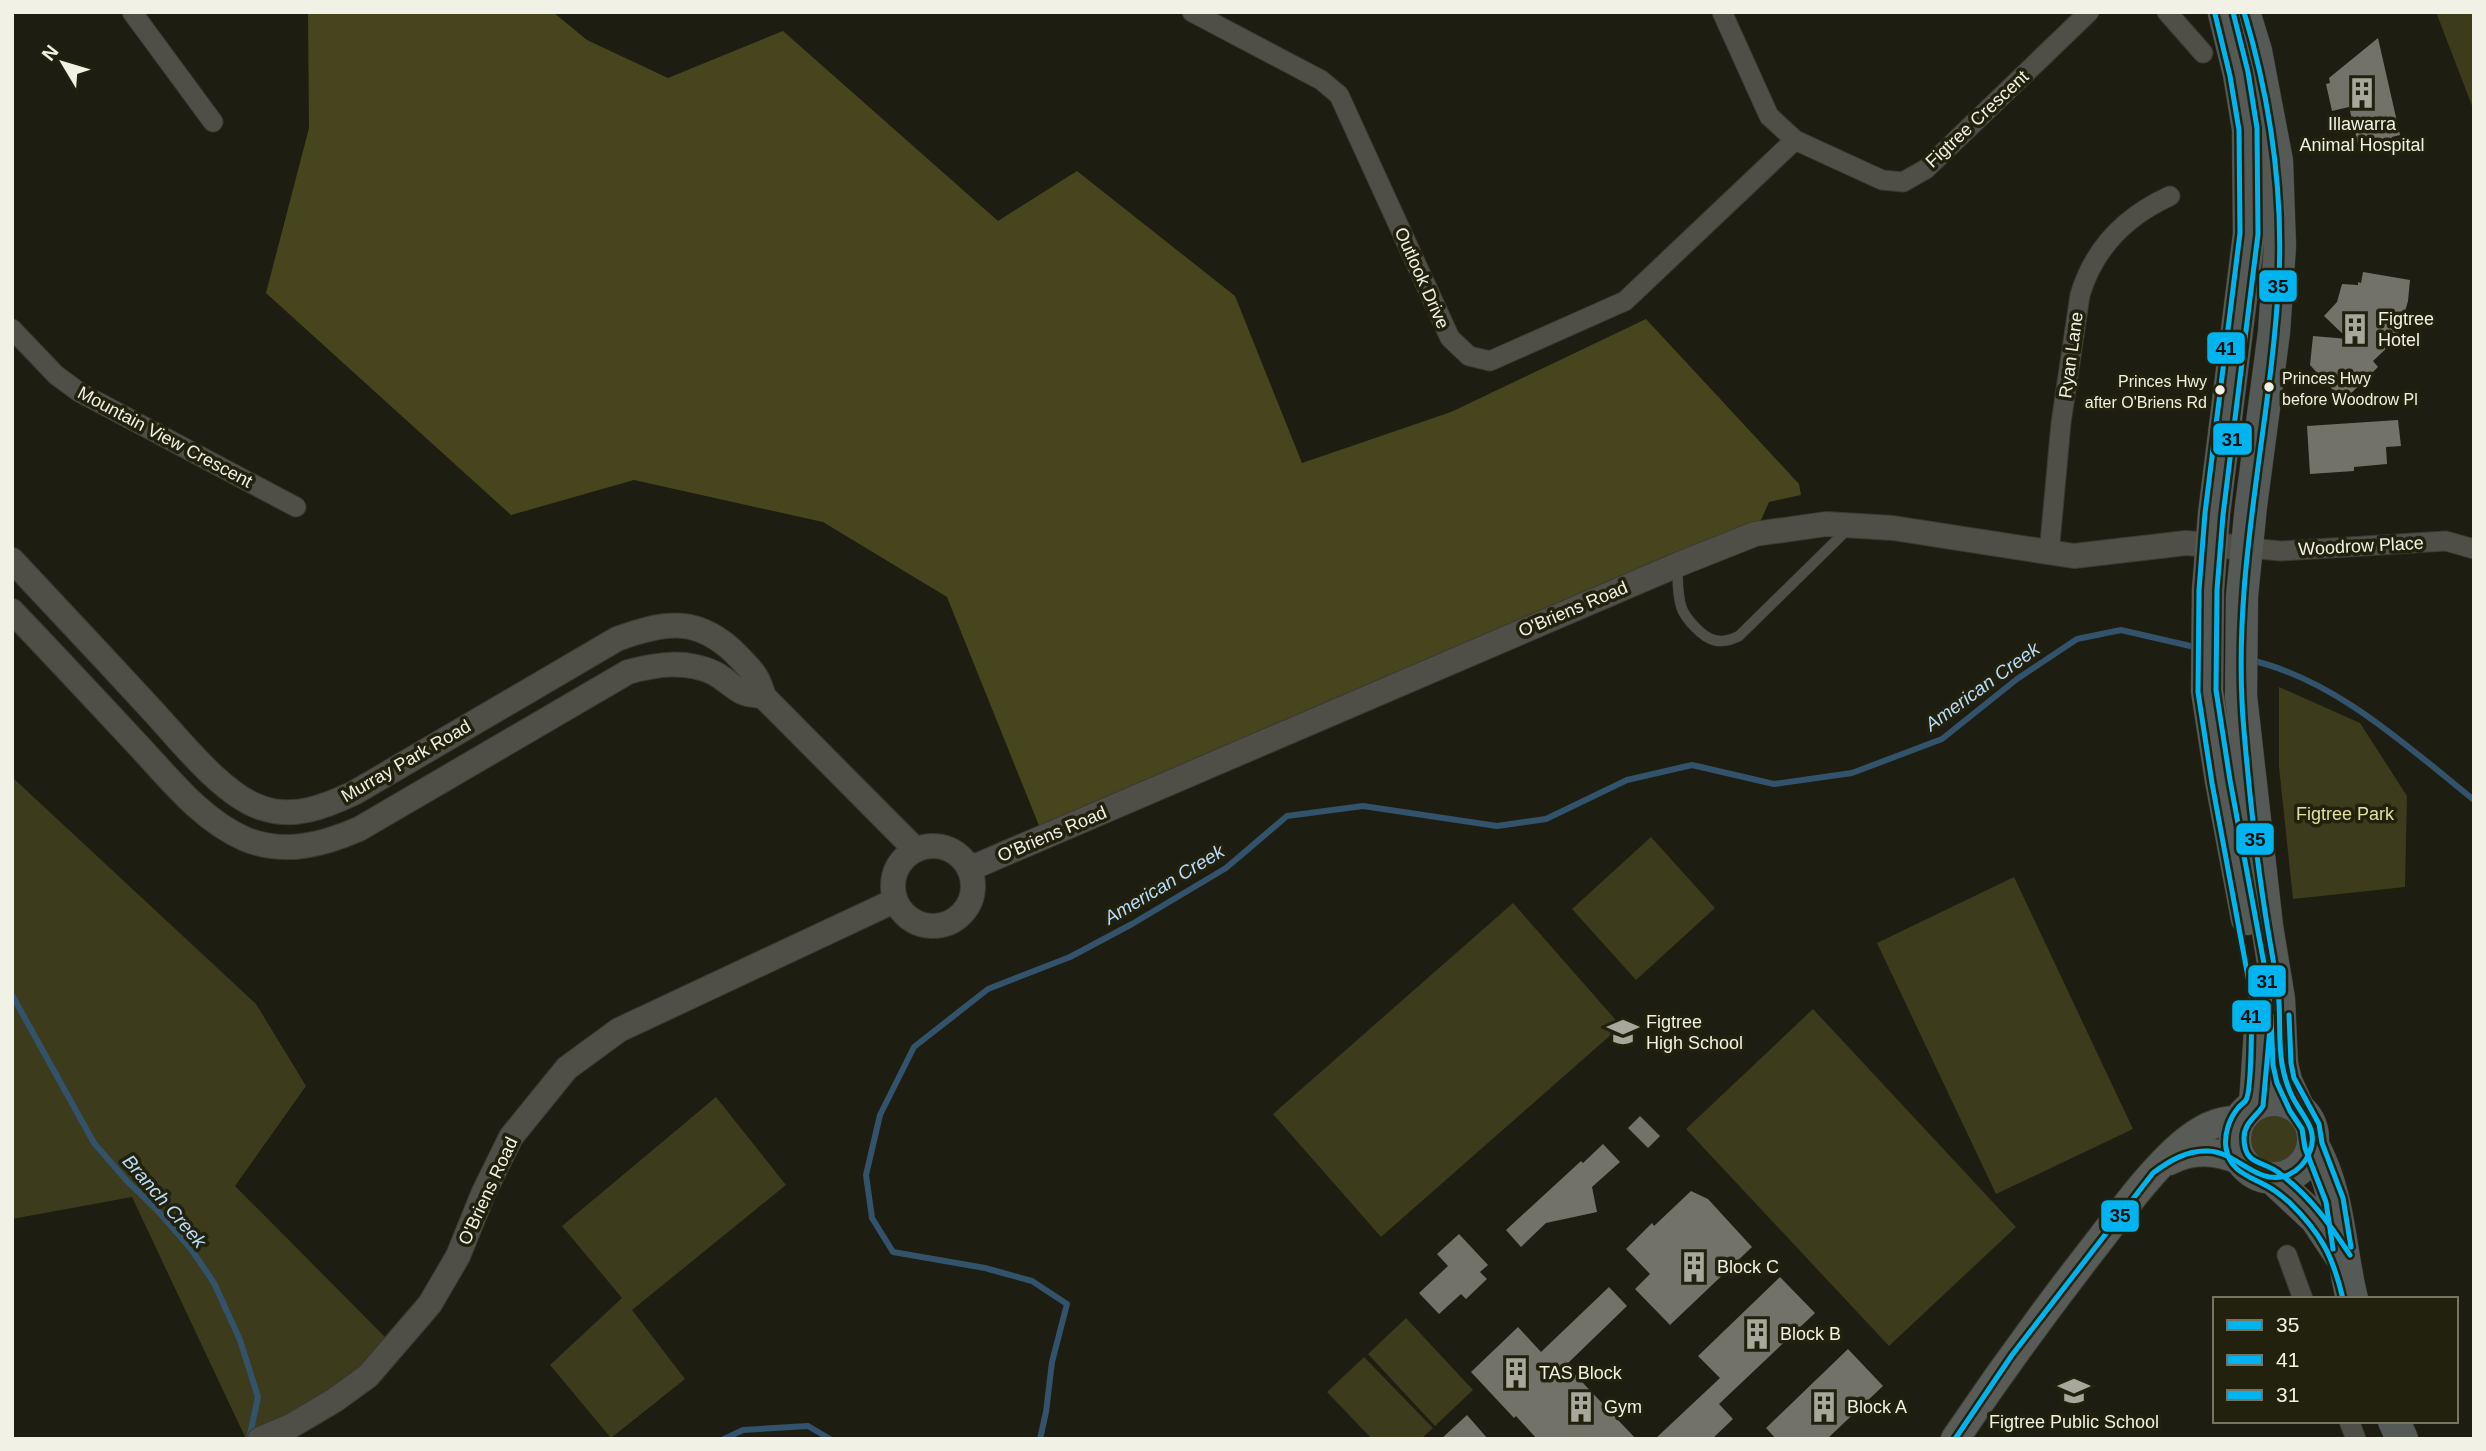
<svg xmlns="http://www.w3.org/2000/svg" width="2486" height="1451" font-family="Arial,sans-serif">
	<rect width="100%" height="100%" fill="#1d1d12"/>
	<path fill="#3c3b1c" d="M2436 12H2474V111Z
		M2279 687 2360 723 2407 796 2405 887 2293 899 2279 767Z
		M12 777 256 1004 306 1086 235 1186 394 1346 260 1439H246L132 1197 12 1219Z
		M1651 837 1715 908 1636 980 1572 909Z
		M2014 877 2133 1129 1996 1194 1877 943Z
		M1513 903 1621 1026 1381 1237 1273 1114Z
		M1813 1009 2016 1227 1889 1346 1686 1129Z
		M716 1097 786 1185 632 1310 685 1379 611 1438 550 1365 622 1298 562 1226Z
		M2251 1138a24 24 0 1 1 48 0a24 24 0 1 1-48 0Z
		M1406 1318 1473 1390 1435 1426 1368 1354Z
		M1364 1357 1433 1428 1421 1439H1372L1327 1392Z"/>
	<path fill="#46451e" d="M308 12H553L587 40 668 78 783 31 998 221 1077 171 1235 296 1302 463 1451 412 1646 319 1799 484 1801 495 1769 502 1755 534 1044 838 947 597 823 522 634 480 511 515 266 293 309 128Z"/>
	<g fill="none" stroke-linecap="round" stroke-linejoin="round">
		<path stroke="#32536b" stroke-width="6" d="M2250 660C2335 679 2408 747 2474 800
			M12 995 94 1143 127 1181 157 1210 191 1249 214 1283 240 1340 258 1397 249 1439
			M724 1439 743 1430 808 1426 830 1439
			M1040 1439 1046 1412 1052 1362 1067 1304 1032 1281 985 1268 893 1252 872 1218 866 1175 880 1115 914 1047 988 989 1070 957 1132 924 1226 868 1287 816 1363 806 1497 826 1546 819 1627 780 1692 765 1774 784 1852 773 1942 739 2017 679 2077 639 2121 630 2199 648"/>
	</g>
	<path fill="#727268" d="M2378 38 2400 135 2392 137V140L2359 148 2349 107 2332 111 2326 84 2330 83 2329 78Z
		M2363 272 2410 280 2408 301 2399 332 2392 343 2373 361 2378 367 2343 401 2310 365 2313 336 2348 339 2324 316 2337 302 2342 284 2358 285V282L2361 283Z
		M2398 420 2401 446 2386 447 2387 464 2354 467V471L2310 474 2307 426Z
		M1640 1116 1660 1136 1648 1148 1628 1128Z
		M1603 1144 1620 1162 1592 1187 1597 1212 1546 1223 1521 1247 1506 1230 1581 1161 1583 1163Z
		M1691 1191 1708 1199 1752 1247 1670 1325 1635 1289 1650 1274 1626 1249 1652 1223 1654 1226Z
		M1459 1234 1488 1265 1480 1272 1487 1279 1466 1299 1461 1294 1439 1314 1419 1293 1448 1266 1437 1254Z
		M1780 1277 1815 1313 1719 1404 1733 1419 1712 1439H1655L1720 1378 1698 1356Z
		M1609 1287 1627 1306 1566 1365 1636 1439H1537L1516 1416 1514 1418 1471 1372 1518 1327 1541 1352Z
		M1848 1349 1883 1386 1827 1439H1776L1766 1428Z
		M1467 1415 1488 1439H1441Z"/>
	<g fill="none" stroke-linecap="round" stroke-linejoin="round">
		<defs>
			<path id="service" d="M1677 565C1678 580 1677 596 1682 609 1685 616 1690 622 1695 627 1709 642 1721 645 1739 636L1847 530"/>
			<path id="minor" d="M132 12 213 122
				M1192 12 1321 80 1339 95 1450 338 1469 356 1490 361 1625 301 1795 140
				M1722 12 1769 116 1795 140 1882 180 1903 182 1926 169 2089 12
				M2167 12 2203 53
				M12 329 56 375 79 392 296 507
				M2247 548 2281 551 2446 541 2474 549
				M2049 554 2061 423 2080 295C2094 248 2126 216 2170 196
				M2287 1255 2303 1299
				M2349 1421 2356 1439"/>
			<path id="tertiary" d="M12 560C59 610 105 659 151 709 179 739 223 796 262 808 294 819 324 807 354 793L617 639C666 621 699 616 738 656 754 673 757 674 764 697L916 850
				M12 611C54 655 96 700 137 744 169 778 201 820 245 839 284 855 322 845 359 829L628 672C657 664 686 660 714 673 724 678 732 687 742 692 748 695 757 695 764 697
				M893 886a40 40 0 1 1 80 0a40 40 0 1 1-80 0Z
				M969 869 1677 565 1755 534 1826 524 1893 528 2074 556 2186 543 2247 548
				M260 1439 291 1426 335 1400 368 1376 430 1304 458 1256 483 1194 511 1137 567 1068 619 1030 894 901"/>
			<path id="secondary" d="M2169 1161C2194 1148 2215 1151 2240 1160
				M1955 1439C2001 1371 2049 1305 2099 1241 2125 1207 2150 1172 2182 1144 2199 1130 2217 1119 2239 1120"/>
			<path id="primary" d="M2244 12 2256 51 2277 161 2280 246 2274 332 2251 506 2242 596 2241 696 2267 926 2279 999 2282 1064 2286 1081 2298 1107
				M2224 13 2239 74 2248 129 2249 234 2214 514 2208 590 2207 691 2221 781 2247 919
				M2235 1139a39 39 0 1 1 78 0a39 39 0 1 1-78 0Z
				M2255 1104 2261 1015
				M2313 1145C2340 1194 2339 1246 2352 1299
				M2272 1178 2316 1219 2340 1255
				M2394 1421 2402 1439"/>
		</defs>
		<use href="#service" stroke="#393a31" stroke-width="11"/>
		<use href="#minor" stroke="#393a31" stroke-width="21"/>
		<use href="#tertiary" stroke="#393a31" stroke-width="26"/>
		<use href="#secondary" stroke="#393a31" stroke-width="30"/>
		<use href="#primary" stroke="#393a31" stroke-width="33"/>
		<use href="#service" stroke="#4f4f47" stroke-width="10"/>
		<use href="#minor" stroke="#4f4f47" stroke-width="19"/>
		<use href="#tertiary" stroke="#4f4f47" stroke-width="24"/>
		<use href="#secondary" stroke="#595c56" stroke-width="28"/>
		<use href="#primary" stroke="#565a56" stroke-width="32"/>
		<defs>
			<path id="bus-1" d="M1955 1439 2012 1355 2153 1173C2169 1161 2187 1150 2208 1151 2238 1152 2257 1187 2288 1175 2299 1170 2306 1162 2310 1151 2319 1129 2301 1115 2292 1096 2287 1086 2284 1075 2282 1064 2278 1040 2281 1015 2278 991 2274 962 2268 933 2264 905 2255 847 2249 789 2244 731 2230 574 2271 431 2279 277 2283 187 2270 99 2244 12"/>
			<path id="bus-2" d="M2215 14 2230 76 2239 130 2240 233 2205 513 2199 590 2198 692 2212 783 2251 993C2252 1009 2252 1090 2246 1100 2244 1103 2240 1105 2238 1108 2229 1119 2224 1134 2226 1148 2230 1172 2249 1176 2267 1186 2275 1190 2282 1196 2289 1202 2321 1233 2333 1256 2343 1299
				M2271 1015 2273 1065 2277 1083 2290 1111 2302 1129 2305 1148 2326 1202 2333 1249"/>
			<path id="bus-3" d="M2233 12 2248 72 2257 128 2258 234 2223 515 2217 590 2216 690 2230 780 2269 991 2270 1028 2263 1106C2256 1117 2244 1123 2244 1138 2244 1166 2263 1160 2279 1173 2310 1196 2329 1223 2350 1255
				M2289 1015 2291 1063 2294 1078 2319 1124 2322 1143 2343 1198 2351 1247"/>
		</defs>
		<use href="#bus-1" stroke="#22210e" stroke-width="10"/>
		<use href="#bus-2" stroke="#22210e" stroke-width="10"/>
		<use href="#bus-3" stroke="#22210e" stroke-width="10"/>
		<use href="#bus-1" stroke="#00b5ef" stroke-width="5"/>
		<use href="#bus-2" stroke="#00b5ef" stroke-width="5"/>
		<use href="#bus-3" stroke="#00b5ef" stroke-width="5"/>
	</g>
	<defs>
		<symbol id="building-bare" viewBox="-9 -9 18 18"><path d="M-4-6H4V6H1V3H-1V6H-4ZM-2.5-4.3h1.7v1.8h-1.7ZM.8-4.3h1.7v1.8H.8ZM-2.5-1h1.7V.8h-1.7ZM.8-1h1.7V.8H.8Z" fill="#a7a79b" stroke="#22210e" stroke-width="2.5" paint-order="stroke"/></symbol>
		<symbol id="school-bare" viewBox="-9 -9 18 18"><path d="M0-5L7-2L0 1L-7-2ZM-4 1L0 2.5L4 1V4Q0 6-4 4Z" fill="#a7a79b" stroke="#22210e" stroke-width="2.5" paint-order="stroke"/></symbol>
	</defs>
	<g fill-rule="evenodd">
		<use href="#building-bare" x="2340" y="71" width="44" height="44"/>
		<use href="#building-bare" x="2333" y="307" width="44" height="44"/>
		<use href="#school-bare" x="1601" y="1010" width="44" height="44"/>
		<use href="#building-bare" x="1672" y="1245" width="44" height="44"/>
		<use href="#building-bare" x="1735" y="1312" width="44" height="44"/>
		<use href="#building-bare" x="1494" y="1351" width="44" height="44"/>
		<use href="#school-bare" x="2052" y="1369" width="44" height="44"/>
		<use href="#building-bare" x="1559" y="1385" width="44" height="44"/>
		<use href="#building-bare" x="1802" y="1385" width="44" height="44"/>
	</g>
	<g fill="#f1f2e5" stroke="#22210e" stroke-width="2.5">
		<circle cx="2269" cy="387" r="6"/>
		<circle cx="2220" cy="390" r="6"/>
	</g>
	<g text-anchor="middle" stroke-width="7" stroke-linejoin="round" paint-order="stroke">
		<g font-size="16" fill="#f1f2e5" stroke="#22210e" text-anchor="start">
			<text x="2282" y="384">Princes Hwy<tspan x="2282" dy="21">before Woodrow Pl</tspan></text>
			<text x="2207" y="387" text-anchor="end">Princes Hwy<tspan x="2207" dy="21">after O'Briens Rd</tspan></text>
		</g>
		<g font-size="18" fill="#f1f2e5" stroke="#22210e">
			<text transform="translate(1977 119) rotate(-43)" y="6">Figtree Crescent</text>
			<text transform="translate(1422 278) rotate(66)" y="6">Outlook Drive</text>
			<text transform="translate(2071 355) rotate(-82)" y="6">Ryan Lane</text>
			<text transform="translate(165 437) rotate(28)" y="6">Mountain View Crescent</text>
			<text transform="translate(2361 546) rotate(-3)" y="6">Woodrow Place</text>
			<text transform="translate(1573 609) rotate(-23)" y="6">O'Briens Road</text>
			<text transform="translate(406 761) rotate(-30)" y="6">Murray Park Road</text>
			<text transform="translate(1052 834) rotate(-23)" y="6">O'Briens Road</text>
			<text transform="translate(488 1191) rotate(-65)" y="6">O'Briens Road</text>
		</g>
		<g font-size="18" fill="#f1f2e5" stroke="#22210e" text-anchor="start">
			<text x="2362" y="130" text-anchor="middle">Illawarra<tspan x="2362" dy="21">Animal Hospital</tspan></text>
			<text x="2378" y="325">Figtree<tspan x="2378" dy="21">Hotel</tspan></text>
			<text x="1646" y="1028">Figtree<tspan x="1646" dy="21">High School</tspan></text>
			<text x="1717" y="1273">Block C</text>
			<text x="1780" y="1340">Block B</text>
			<text x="1539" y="1379">TAS Block</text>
			<text x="1604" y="1413">Gym</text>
			<text x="1847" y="1413">Block A</text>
			<text x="2074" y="1428" text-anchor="middle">Figtree Public School</text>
		</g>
		<g font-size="18" fill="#e2e199" stroke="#22210e">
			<text x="2345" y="820">Figtree Park</text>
		</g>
		<g font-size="19" font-style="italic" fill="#b9ddfa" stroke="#22210e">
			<text transform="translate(1982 686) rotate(-36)" y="7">American Creek</text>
			<text transform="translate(1164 884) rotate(-31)" y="7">American Creek</text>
			<text transform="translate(165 1201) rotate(49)" y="7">Branch Creek</text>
		</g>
	</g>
	<g stroke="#22210e" stroke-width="2.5">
		<rect x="2258" y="269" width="40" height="34" rx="7" fill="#00b5ef"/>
		<rect x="2206" y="331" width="40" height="34" rx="7" fill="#00b5ef"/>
		<rect x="2212" y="422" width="41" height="34" rx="7" fill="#00b5ef"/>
		<rect x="2235" y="822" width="40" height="34" rx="7" fill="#00b5ef"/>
		<rect x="2247" y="964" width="40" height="34" rx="7" fill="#00b5ef"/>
		<rect x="2231" y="999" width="41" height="34" rx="7" fill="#00b5ef"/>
		<rect x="2100" y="1199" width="40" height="34" rx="7" fill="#00b5ef"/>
	</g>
	<g font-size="19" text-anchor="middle" font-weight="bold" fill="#111">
		<text x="2278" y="293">35</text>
		<text x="2226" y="355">41</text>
		<text x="2232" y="446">31</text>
		<text x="2255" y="846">35</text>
		<text x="2267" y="988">31</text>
		<text x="2251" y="1023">41</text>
		<text x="2120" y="1222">35</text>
	</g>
	<rect width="2486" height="1451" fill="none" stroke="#f1f2e5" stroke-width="28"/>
	<rect x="2213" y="1297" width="245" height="126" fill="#22210e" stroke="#757564" stroke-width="2"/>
	<rect x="2227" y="1320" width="35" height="10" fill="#00b5ef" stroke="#757564" stroke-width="2"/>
	<text x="2276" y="1332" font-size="21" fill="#f1f2e5">35</text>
	<rect x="2227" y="1355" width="35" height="10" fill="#00b5ef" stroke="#757564" stroke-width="2"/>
	<text x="2276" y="1367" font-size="21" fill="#f1f2e5">41</text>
	<rect x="2227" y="1390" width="35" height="10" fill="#00b5ef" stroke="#757564" stroke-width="2"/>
	<text x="2276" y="1402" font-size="21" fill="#f1f2e5">31</text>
	<g transform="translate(63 63) rotate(308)" stroke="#22210e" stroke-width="5" paint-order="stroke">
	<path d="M0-5L12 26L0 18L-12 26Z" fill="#f1f2e5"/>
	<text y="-10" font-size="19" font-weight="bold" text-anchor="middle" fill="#f1f2e5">N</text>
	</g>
</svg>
